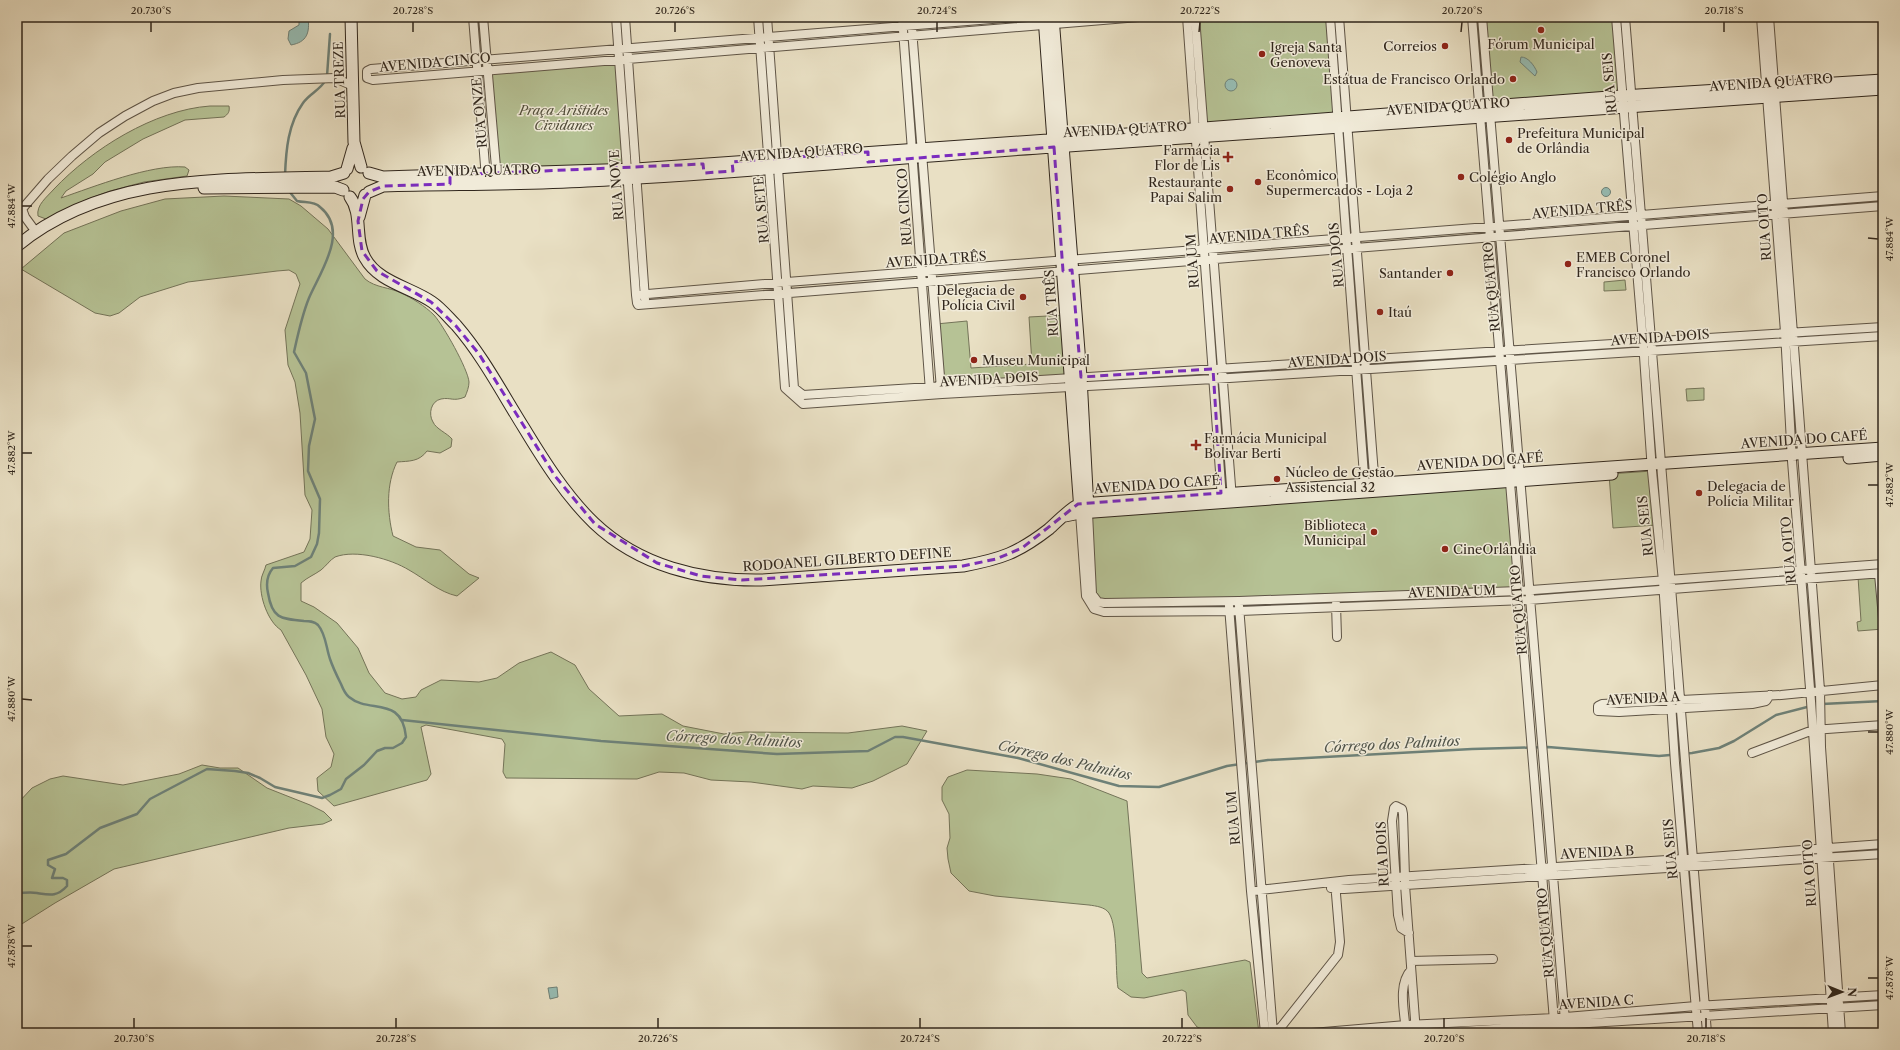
<svg xmlns="http://www.w3.org/2000/svg" width="1900" height="1050" font-family="'Libre Caslon Text',serif">
	<rect width="100%" height="100%" fill="#e9e0c4"/>
	<filter id="stains"><feTurbulence type="fractalNoise" baseFrequency=".005" numOctaves="4"/><feColorMatrix values="0 0 0 0 .2 0 0 0 0 .09 0 0 0 0 .02 0 0 0 .5 -.17"/></filter>
	<radialGradient id="worn" r=".72"><stop offset=".6" stop-color="#630" stop-opacity="0"/><stop offset="1" stop-color="#630" stop-opacity=".3"/></radialGradient>
	<path fill="#b6c295" stroke="#747459" d="M1195 17H1330L1337 117 1203 127Z
		M1482 17H1616L1622 96 1489 107Z
		M620 59 627 169 496 173 487 69Z
		M210 106H229C230 112 228 114 224 117L185 120 143 139 105 162 93 174 66 191 61 198C93 187 151 164 185 167L189 170 187 176 144 182 110 191 88 199 46 219 38 216C36 205 47 197 54 189 92 149 154 110 210 106Z
		M224 196 289 199 301 206 328 229 365 279C376 288 389 287 401 293 412 298 425 306 434 315 443 325 468 369 469 382 469 387 467 392 465 397 453 402 451 397 441 399 431 401 428 414 433 422 436 429 447 433 452 439L451 447 440 453 427 451C419 462 409 461 397 462 386 484 387 512 393 536L416 547 440 550 469 574 479 578 457 596C439 592 425 579 409 570 391 559 356 549 335 557 330 560 326 566 321 570 314 575 308 577 301 583V601L314 607 337 623 358 648 369 673 385 693 402 699 416 697 421 690 441 680 479 682 497 678 519 663 551 652 575 665 589 689 619 716 662 714 683 726 724 734 746 732 848 733 902 726 927 731 907 764 873 781 852 788 813 786 802 789 751 782 711 780 684 773 659 772 637 779 506 778 503 772 505 744 502 739 426 725 421 727 431 774 427 780 334 806 318 791 317 778 331 767 334 754 326 737 322 709 306 675 281 630C268 622 259 596 261 581 261 576 265 570 266 565L304 552 310 539 312 510 305 495 300 413 295 382 288 365 285 330 300 284 296 274 289 270 277 271 188 282 140 297 119 313 110 316 95 313 21 269 64 233 121 211 165 199Z
		M1625 280 1626 290 1604 291V282Z
		M1066 315 1071 378 941 385 936 324 967 321 971 368 1032 364 1029 317Z
		M1704 388V400L1687 401 1686 389Z
		M1652 471 1657 525 1613 528 1609 474Z
		M1508 486 1516 589 1318 594 1239 600H1096L1089 513Z
		M1883 575V629L1858 631 1857 622 1861 621 1858 577Z
		M202 765 220 768H238L267 788 310 805 324 812 332 820 323 824 289 828 114 869 55 903 17 927V804L32 788 50 779 63 776 123 785 179 774Z
		M967 770 1037 774 1071 779 1127 801 1142 973 1147 978 1245 960 1250 962 1259 1033 1207 1031 1197 1027 1188 1015 1186 992 1182 990 1144 998 1131 997 1118 988C1115 970 1118 927 1109 913 1105 907 1096 906 1089 905L995 896 969 891 951 873 948 859 947 848 950 838 949 814 942 800V787L948 777Z"/>
	<path fill="#97bdb4" stroke="#6e8178" d="M299 17H308C310 33 307 42 291 45L288 39 289 31 299 25Z
		M1521 57C1528 57 1534 65 1537 72L1535 76 1520 62Z
		M1225 85a6 6 0 1 1 12 0a6 6 0 1 1-12 0Z
		M1601.5 192a4.5 4.5 0 1 1 9 0a4.5 4.5 0 1 1-9 0Z
		M557 987 558 997 550 999 548 988Z"/>
	<g fill="none" stroke-linecap="round" stroke-linejoin="round">
		<path stroke="#6e8178" stroke-width="2.5" d="M327 76 330 34
			M285 175C286 150 288 124 303 103 309 94 320 90 325 81
			M1822 704 1883 701
			M402 720 601 741 777 754 868 751 895 737H903L1018 758 1119 786 1159 787 1227 766 1268 760 1472 749 1548 747 1659 756 1692 753 1719 748 1734 741 1776 715 1811 706
			M17 893C23 893 31 892 37 893 50 895 57 897 67 886V880L63 878H52L55 869 48 865V860L66 854 100 828 137 814 150 799 207 769 235 771 248 773 260 778 275 787 322 798 330 795 341 789 346 779 364 765 377 751 385 748H393L402 743 406 737C402 695 369 714 349 697 345 694 343 689 341 684 337 676 333 668 330 659 326 648 326 634 318 625 314 621 309 621 304 621 280 619 272 618 268 593 266 584 267 575 273 568L295 566 311 557 317 544 319 533 320 499 308 471 309 446 315 419 306 373 294 352C298 334 302 315 309 298 320 272 350 231 320 207 314 201 305 203 297 201L289 191"/>
		<defs>
			<path id="street" d="M473 17 486 178
				M483 17 497 179
				M616 17 636 295 637 303 638 305 1883 206
				M625 17 645 299
				M758 17 785 388 803 404 942 394 1214 379 1883 336
				M767 17 794 388 803 395 1883 327
				M902 17 930 391
				M911 17 941 389
				M1017 17 371 69 367 71V78L373 80 1139 17
				M1187 17 1222 499
				M1195 17 1232 499
				M1330 17 1365 489
				M1339 17 1375 488
				M1472 17 1555 1033
				M1482 17 1566 1033
				M1616 17 1643 342 1652 471 1663 581 1675 763 1698 1033
				M1625 17 1707 1033
				M1761 17 1785 332 1792 461 1811 701 1833 1033
				M1769 17 1820 690 1821 747 1841 1033
				M36 232 25 217 22 209 48 179 72 156 99 133 125 116 153 101 174 93 198 88 283 80 335 78 353 86
				M636 295 787 282 1883 196
				M1080 513 1086 596 1094 609 1104 612 1240 611 1529 600 1883 573
				M1088 513 1092 594 1098 602 1104 603 1239 601 1519 591 1883 564
				M1879 574 1883 618
				M1336 604 1337 637
				M1229 606 1251 891 1265 1033H1273L1281 1027 1338 955 1340 942 1335 882
				M1239 606 1273 1033
				M1770 695 1766 701 1752 704 1619 712 1598 711V706L1602 704 1781 695 1883 685
				M1752 753 1813 730 1883 725
				M1331 888 1344 889C1523 878 1703 866 1883 854
				M1251 891 1349 880 1683 859 1883 844
				M1409 933 1401 928 1398 915 1392 821 1394 808 1396 806 1402 809 1403 814 1405 877V885L1416 1033
				M1411 961 1493 959
				M1312 1033 1406 1025 1554 1018 1696 1006 1883 995
				M1406 1033C1405 1014 1397 985 1411 970
				M1428 1033 1883 1005"/>
			<path id="secondary" d="M351 17 354 142 361 167
				M1044 17 1080 511
				M1053 17 1081 377 1088 510
				M347 169 353 148
				M369 173 383 177 636 169 1062 139 1622 96 1883 80
				M204 188 335 187 343 190
				M369 192 383 186C451 184 519 185 587 181 743 173 898 157 1054 147 1330 130 1606 106 1883 89
				M350 197C363 214 354 239 365 258 378 282 410 287 432 302 441 308 448 317 456 325 483 356 502 393 524 428 544 461 566 496 594 523 639 566 701 581 761 580L963 566C1001 559 1018 553 1049 529 1057 522 1071 507 1080 504L1883 448
				M359 217 365 195
				M17 246C106 173 223 180 331 177L344 173
				M1849 458 1883 455
				M1065 516 1080 513 1612 474"/>
		</defs>
		<use href="#street" stroke="#5f5547" stroke-width="10"/>
		<use href="#secondary" stroke="#31271d" stroke-width="13"/>
		<use href="#street" stroke="#f1ebd9" stroke-width="8"/>
		<use href="#secondary" stroke="#f1ebd9" stroke-width="11"/>
	</g>
	<path fill="none" stroke="#7b2cbf" stroke-width="3" stroke-dasharray="8 5" stroke-linejoin="round" d="M1054 147 1063 271 1072 270 1081 377 1213 369 1221 493 1078 504 1022 548 996 559 963 566 742 580 701 576 657 563 595 524 555 476 479 354 456 326 431 302 377 271 362 251 358 221 363 199 369 192 383 186 450 184V175L703 164 704 173 733 171 732 162 769 159 868 152V162Z"/>
	<path fill="none" stroke="#31271d" stroke-width="1.5" d="M151 32V22M413 32V22M675 32V22M937 32V22M1199 32 1200 22M1461 32 1462 22M1724 32V22M22 206H32M1868 238 1878 239M22 453H32M1868 485H1878M22 699 32 700M1868 732H1878M22 946H32M1868 978H1878M134 1028V1018M396 1028V1018M658 1028V1018M920 1028V1018M1182 1028V1018M1444 1028V1018M1706 1028V1018"/>
	<g fill="#8f2418" stroke="#f1ebd9" stroke-width="1.5">
		<circle cx="1541" cy="30" r="4"/>
		<circle cx="1445" cy="46" r="4"/>
		<circle cx="1262" cy="54" r="4"/>
		<circle cx="1513" cy="79" r="4"/>
		<circle cx="1509" cy="140" r="4"/>
		<path d="M1226 151h4v4h4v4h-4v4h-4v-4h-4v-4h4z"/>
		<circle cx="1461" cy="177" r="4"/>
		<circle cx="1258" cy="182" r="4"/>
		<circle cx="1230" cy="189" r="4"/>
		<circle cx="1568" cy="264" r="4"/>
		<circle cx="1450" cy="273" r="4"/>
		<circle cx="1023" cy="297" r="4"/>
		<circle cx="1380" cy="312" r="4"/>
		<circle cx="974" cy="360" r="4"/>
		<path d="M1194 439h4v4h4v4h-4v4h-4v-4h-4v-4h4z"/>
		<circle cx="1277" cy="479" r="4"/>
		<circle cx="1699" cy="493" r="4"/>
		<circle cx="1374" cy="532" r="4"/>
		<circle cx="1445" cy="549" r="4"/>
	</g>
	<g text-anchor="middle" stroke-width="3" stroke-linejoin="round" paint-order="stroke">
		<g font-size="13" fill="#31271d" stroke="#f1ebd9" text-anchor="start">
			<text x="1541" y="49" text-anchor="middle">Fórum Municipal</text>
			<text x="1437" y="51" text-anchor="end">Correios</text>
			<text x="1270" y="52">Igreja Santa<tspan x="1270" dy="15">Genoveva</tspan></text>
			<text x="1505" y="84" text-anchor="end">Estátua de Francisco Orlando</text>
			<text x="1517" y="138">Prefeitura Municipal<tspan x="1517" dy="15">de Orlândia</tspan></text>
			<text x="1220" y="155" text-anchor="end">Farmácia<tspan x="1220" dy="15">Flor de Lis</tspan></text>
			<text x="1266" y="180">Econômico<tspan x="1266" dy="15">Supermercados - Loja 2</tspan></text>
			<text x="1469" y="182">Colégio Anglo</text>
			<text x="1222" y="187" text-anchor="end">Restaurante<tspan x="1222" dy="15">Papai Salim</tspan></text>
			<text x="1576" y="262">EMEB Coronel<tspan x="1576" dy="15">Francisco Orlando</tspan></text>
			<text x="1442" y="278" text-anchor="end">Santander</text>
			<text x="1015" y="295" text-anchor="end">Delegacia de<tspan x="1015" dy="15">Polícia Civil</tspan></text>
			<text x="1388" y="317">Itaú</text>
			<text x="982" y="365">Museu Municipal</text>
			<text x="1204" y="443">Farmácia Municipal<tspan x="1204" dy="15">Bolivar Berti</tspan></text>
			<text x="1285" y="477">Núcleo de Gestão<tspan x="1285" dy="15">Assistencial 32</tspan></text>
			<text x="1707" y="491">Delegacia de<tspan x="1707" dy="15">Polícia Militar</tspan></text>
			<text x="1366" y="530" text-anchor="end">Biblioteca<tspan x="1366" dy="15">Municipal</tspan></text>
			<text x="1453" y="554">CineOrlândia</text>
		</g>
		<g font-size="13" fill="#31271d" stroke="#f1ebd9">
			<text transform="translate(435 62) rotate(-5)" y="5">AVENIDA CINCO</text>
			<text transform="translate(339 80) rotate(-92)" y="5">RUA TREZE</text>
			<text transform="translate(1771 82) rotate(-4)" y="5">AVENIDA QUATRO</text>
			<text transform="translate(1609 83) rotate(-95)" y="5">RUA SEIS</text>
			<text transform="translate(1448 106) rotate(-4)" y="5">AVENIDA QUATRO</text>
			<text transform="translate(479 113) rotate(-95)" y="5">RUA ONZE</text>
			<text transform="translate(1125 129) rotate(-3)" y="5">AVENIDA QUATRO</text>
			<text transform="translate(801 152) rotate(-4)" y="5">AVENIDA QUATRO</text>
			<text transform="translate(479 170) rotate(-1)" y="5">AVENIDA QUATRO</text>
			<text transform="translate(616 185) rotate(-94)" y="5">RUA NOVE</text>
			<text transform="translate(904 207) rotate(-94)" y="5">RUA CINCO</text>
			<text transform="translate(1582 209) rotate(-5)" y="5">AVENIDA TRÊS</text>
			<text transform="translate(761 210) rotate(-95)" y="5">RUA SETE</text>
			<text transform="translate(1764 227) rotate(-94)" y="5">RUA OITO</text>
			<text transform="translate(1259 234) rotate(-5)" y="5">AVENIDA TRÊS</text>
			<text transform="translate(1336 255) rotate(-95)" y="5">RUA DOIS</text>
			<text transform="translate(936 259) rotate(-4)" y="5">AVENIDA TRÊS</text>
			<text transform="translate(1192 261) rotate(-94)" y="5">RUA UM</text>
			<text transform="translate(1491 287) rotate(-95)" y="5">RUA QUATRO</text>
			<text transform="translate(1051 303) rotate(-94)" y="5">RUA TRÊS</text>
			<text transform="translate(1660 337) rotate(-4)" y="5">AVENIDA DOIS</text>
			<text transform="translate(1337 359) rotate(-4)" y="5">AVENIDA DOIS</text>
			<text transform="translate(989 379) rotate(-3)" y="5">AVENIDA DOIS</text>
			<text transform="translate(1804 439) rotate(-4)" y="5">AVENIDA DO CAFÉ</text>
			<text transform="translate(1480 461) rotate(-4)" y="5">AVENIDA DO CAFÉ</text>
			<text transform="translate(1157 484) rotate(-4)" y="5">AVENIDA DO CAFÉ</text>
			<text transform="translate(1645 526) rotate(-96)" y="5">RUA SEIS</text>
			<text transform="translate(1788 550) rotate(-95)" y="5">RUA OITO</text>
			<text transform="translate(847 559) rotate(-4)" y="5">RODOANEL GILBERTO DEFINE</text>
			<text transform="translate(1452 591) rotate(-2)" y="5">AVENIDA UM</text>
			<text transform="translate(1518 610) rotate(-95)" y="5">RUA QUATRO</text>
			<text transform="translate(1643 698) rotate(-3)" y="5">AVENIDA A</text>
			<text transform="translate(1233 818) rotate(-95)" y="5">RUA UM</text>
			<text transform="translate(1670 849) rotate(-95)" y="5">RUA SEIS</text>
			<text transform="translate(1597 852) rotate(-3)" y="5">AVENIDA B</text>
			<text transform="translate(1382 854) rotate(-93)" y="5">RUA DOIS</text>
			<text transform="translate(1809 873) rotate(-94)" y="5">RUA OITO</text>
			<text transform="translate(1545 933) rotate(-95)" y="5">RUA QUATRO</text>
			<text transform="translate(1596 1002) rotate(-4)" y="5">AVENIDA C</text>
		</g>
		<g font-size="13" font-style="italic" fill="#524e3b" stroke="#f1ebd9">
			<text x="564" y="115">Praça Aristides<tspan x="564" dy="15">Cividanes</tspan></text>
		</g>
		<g font-size="14" font-style="italic" fill="#50544a" stroke="#f1ebd9">
			<text transform="translate(734 739) rotate(3)" y="5">Córrego dos Palmitos</text>
			<text transform="translate(1392 744) rotate(-3)" y="5">Córrego dos Palmitos</text>
			<text transform="translate(1065 760) rotate(13)" y="5">Córrego dos Palmitos</text>
		</g>
	</g>
	<rect width="1900" height="1050" fill="none" stroke="#e9e0c4" stroke-width="44"/>
	<g transform="translate(1842 992) rotate(91)" stroke="#f1ebd9" stroke-width="3" paint-order="stroke">
	<path d="M0-3L7 15L0 10L-7 15Z" fill="#31271d"/>
	<text y="-6" font-size="11" font-weight="bold" text-anchor="middle" fill="#31271d">N</text>
	</g>
	<rect x="22" y="22" width="1856" height="1006" fill="none" stroke="#31271d" stroke-width="1.5"/>
	<g font-size="10" text-anchor="middle" fill="#31271d">
		<text x="151" y="14">20.730°S</text>
		<text x="413" y="14">20.728°S</text>
		<text x="675" y="14">20.726°S</text>
		<text x="937" y="14">20.724°S</text>
		<text x="1200" y="14">20.722°S</text>
		<text x="1462" y="14">20.720°S</text>
		<text x="1724" y="14">20.718°S</text>
		<text transform="translate(11 206) rotate(-90)" y="4">47.884°W</text>
		<text transform="translate(1889 239) rotate(-90)" y="4">47.884°W</text>
		<text transform="translate(11 453) rotate(-90)" y="4">47.882°W</text>
		<text transform="translate(1889 485) rotate(-90)" y="4">47.882°W</text>
		<text transform="translate(11 699) rotate(-90)" y="4">47.880°W</text>
		<text transform="translate(1889 732) rotate(-90)" y="4">47.880°W</text>
		<text transform="translate(11 946) rotate(-90)" y="4">47.878°W</text>
		<text transform="translate(1889 978) rotate(-90)" y="4">47.878°W</text>
		<text x="134" y="1042">20.730°S</text>
		<text x="396" y="1042">20.728°S</text>
		<text x="658" y="1042">20.726°S</text>
		<text x="920" y="1042">20.724°S</text>
		<text x="1182" y="1042">20.722°S</text>
		<text x="1444" y="1042">20.720°S</text>
		<text x="1706" y="1042">20.718°S</text>
	</g>
	<rect width="100%" height="100%" filter="url(#stains)"/>
	<rect width="100%" height="100%" fill="url(#worn)"/>
</svg>
